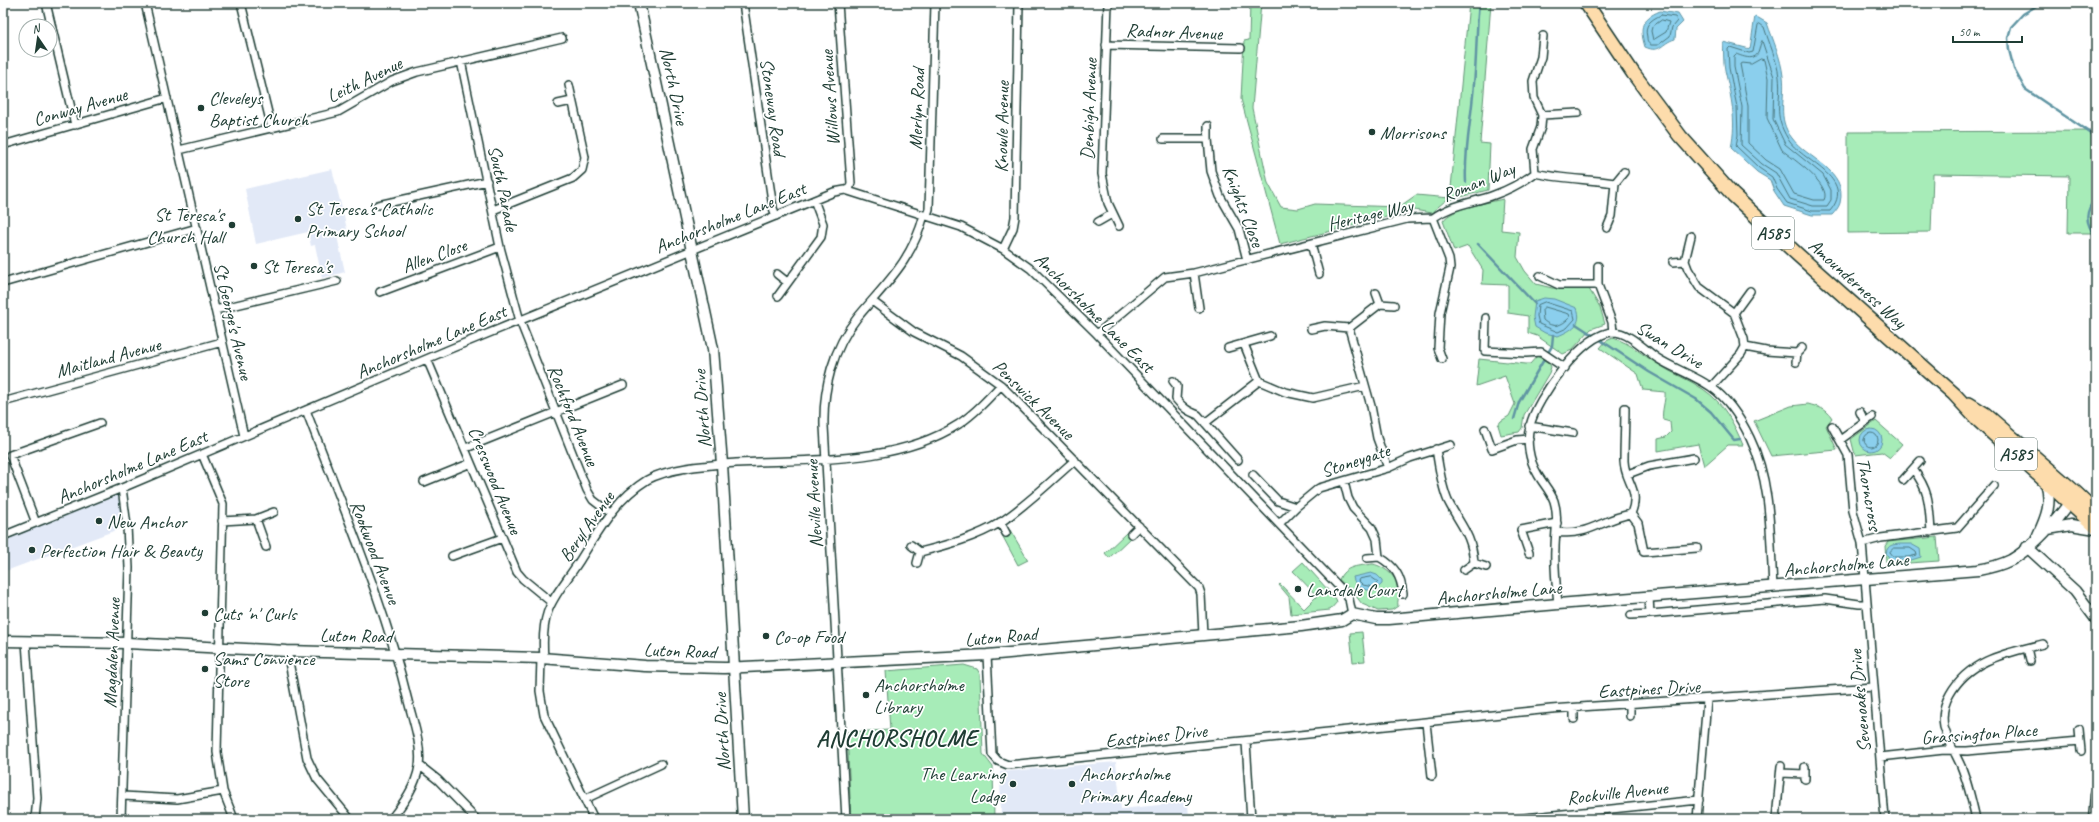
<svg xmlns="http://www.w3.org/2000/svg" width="2099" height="822" font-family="Caveat,sans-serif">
	<rect width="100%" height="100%" fill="#fff"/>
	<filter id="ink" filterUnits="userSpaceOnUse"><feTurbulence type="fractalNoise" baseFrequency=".025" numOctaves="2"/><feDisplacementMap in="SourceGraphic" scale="8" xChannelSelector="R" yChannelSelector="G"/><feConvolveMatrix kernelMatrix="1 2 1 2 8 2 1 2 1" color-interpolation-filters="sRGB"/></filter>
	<g filter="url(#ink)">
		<path fill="#e2e9f7" d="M332 169 347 229 336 232 345 272 322 278 315 245 311 246 308 232 256 244 245 189Z
			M122 488 127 526 3 572V536Z
			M1116 762 1121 809 1188 802 1189 819H1001L1000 772Z"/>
		<path fill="#a7ecb8" stroke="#639476" d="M1250 3H1261L1252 108 1268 183 1281 207 1298 209 1315 204 1399 207 1416 195 1450 198 1469 3H1491L1480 143 1490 144 1488 190 1445 201 1431 213 1414 210 1280 244 1241 99 1244 41 1249 40Z
			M2096 131V233H2068L2069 176 1933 174 1931 232 1848 233V132Z
			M1503 199 1501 230 1519 232 1517 257 1525 271 1536 284 1552 288 1589 289 1600 307 1605 324 1591 329 1572 350 1563 354 1537 336 1528 333V316L1508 313V285L1482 284 1483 270 1468 246 1454 251 1443 221C1451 208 1487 203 1503 199Z
			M1613 338C1631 343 1642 355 1658 364 1672 374 1689 379 1703 389 1724 403 1734 424 1743 445H1728L1704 466 1698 444 1658 451V439L1666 437 1671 432 1670 422 1663 420C1661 411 1666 401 1665 392L1643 390 1638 374 1600 348 1606 341Z
			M1537 356 1549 363 1551 367 1549 373 1524 415 1522 428 1519 432 1501 435 1498 425 1501 421 1509 416 1515 404 1505 376 1476 386 1479 359 1526 364H1530Z
			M1808 404C1818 407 1826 408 1832 418L1826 426 1837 450 1771 456 1754 421 1791 406Z
			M1876 421 1902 444 1890 458 1882 452 1855 455 1851 439Z
			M1010 530 1028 560 1018 565 1002 535Z
			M1127 532 1132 536 1109 558 1105 553Z
			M1937 537 1939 561 1894 564 1886 562 1885 546 1888 542Z
			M1303 562 1336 599 1337 602 1330 610 1291 614 1289 597 1279 585 1280 584 1304 609 1317 596 1293 571Z
			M1373 564C1386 567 1400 579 1399 593 1399 598 1397 601 1398 606L1392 610 1378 611 1362 604 1352 591 1339 580C1344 565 1360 566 1373 564Z
			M1362 632 1365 661 1353 662 1350 633Z
			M964 665 977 669 980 674 983 754 993 767 994 819H851L847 732 890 730 886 671Z"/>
		<path fill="#8bcfed" stroke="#6095a3" d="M1660 11 1678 14 1683 22 1676 29 1675 39C1661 43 1661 54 1645 47 1639 27 1641 19 1660 11Z
			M1755 16 1767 23C1773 40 1781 58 1783 76 1786 98 1776 118 1792 138 1807 159 1848 170 1840 203 1839 207 1835 212 1832 215H1812L1784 206 1774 191 1770 180 1757 172 1731 148C1737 120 1731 97 1725 70 1723 61 1724 51 1723 42L1750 49Z
			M1544 298 1554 299 1577 308C1583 324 1572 330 1558 336L1545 333 1535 327 1533 317 1535 301Z
			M1860 440a11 11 0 1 1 22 0a11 11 0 1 1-22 0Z
			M1900 544H1911L1920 549 1921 557 1908 561H1891L1886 553C1888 544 1893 545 1900 544Z
			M1371 573 1377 575 1382 580V584L1374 591C1364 590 1355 588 1353 577Z"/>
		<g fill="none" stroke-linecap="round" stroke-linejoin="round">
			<path stroke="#4a777e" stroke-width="1" d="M1661 15 1675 17 1677 21 1672 27 1670 36 1658 45H1651C1647 43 1647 41 1647 37 1644 25 1650 20 1661 15Z
				M1662 20 1669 22 1666 32 1653 40 1651 31 1652 27Z
				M1760 24 1764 27C1769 43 1777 60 1779 77 1782 103 1772 113 1788 139 1800 161 1858 178 1830 211H1812L1787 203 1777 189 1772 177 1759 168 1736 146 1738 135 1737 107 1729 68 1728 49 1730 47 1749 53 1753 52 1758 25Z
				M1762 41 1774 77 1773 119 1785 144 1823 175 1831 190V200L1827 206H1813L1790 199 1776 173 1762 164 1741 145 1742 107 1734 67V56L1736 54C1744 57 1756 62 1759 50 1760 46 1760 44 1762 41Z
				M1761 59 1764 60 1768 78 1767 118 1782 150C1793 159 1832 185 1824 200H1814L1794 194 1780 169 1766 160 1748 143V106L1740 64 1742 63 1751 64Z
				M1545 302 1573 311 1575 319 1567 328 1558 332 1539 324 1537 316 1538 305Z
				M1545 307 1569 314 1570 317C1562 326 1553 329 1543 320L1542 310Z
				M1864 440a7 7 0 1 1 14 0a7 7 0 1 1-14 0Z
				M1894 548H1910L1916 552 1917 555 1908 557H1894L1890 552Z
				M1371 577 1378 582 1373 587 1363 585 1359 581 1360 579Z"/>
			<path stroke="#6095a3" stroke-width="2.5" d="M2041 3 2023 14 2011 27 2008 38 2009 50 2014 69 2025 89 2096 137
				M1466 182C1464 149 1472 117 1474 83 1477 57 1476 30 1479 3
				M2096 198C2084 212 2085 223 2096 237
				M1478 244 1535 304
				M1576 324 1649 372 1696 399 1711 412 1734 440 1740 439
				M1514 419 1519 402 1552 346 1553 335"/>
			<defs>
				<path id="street" d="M46 3 75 125
					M145 3 244 436
					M241 3 272 129
					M743 3 773 208 776 216
					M838 3 851 183 849 190
					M1108 3 1102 174 1108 203 1119 226
					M1106 45 1241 48
					M461 61 500 247 520 321 587 490 593 500 610 513
					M558 104 572 101
					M1542 115 1578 113
					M1208 126V139
					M1163 139H1208L1211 171 1220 196 1239 229 1247 260
					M3 145 167 98
					M179 150 338 112 392 81 417 72 562 38
					M1535 173 1533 149 1541 127 1542 115 1534 98 1533 81 1541 57 1543 36
					M1535 173C1561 179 1588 179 1615 183L1612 216 1607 228
					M1615 183 1624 172
					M378 205 487 181
					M493 210 573 178 582 170 585 157 569 85
					M927 215 929 209 935 3
					M1433 218C1452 204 1473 203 1494 195 1508 190 1523 182 1535 173
					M1098 222 1112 214
					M1691 236 1685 261 1688 269 1699 287 1734 313 1744 339 1745 347 1741 354 1711 387
					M1311 244 1319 274
					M1003 249 1013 228 1015 217 1019 3
					M1673 262 1685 261
					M1598 266V285L1612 322 1613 332
					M1194 273 1199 308
					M777 274 787 282
					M1540 276 1559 285H1598
					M3 283 197 228
					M380 292 500 247
					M1376 293 1380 304
					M778 296 821 237 823 224 814 200
					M872 301 914 332 961 356 1001 385 1199 588 1201 594 1203 635
					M215 310 337 281
					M1734 313 1750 291
					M1486 318 1485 351 1526 353 1541 352 1565 368
					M1349 328 1371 406 1377 438 1388 468
					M1311 329 1325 326 1349 328 1380 304 1394 305
					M1097 334 1165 277 1194 273 1407 219 1433 218 1449 259 1450 268 1440 313 1438 348 1442 359
					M1244 344 1259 381 1285 392 1313 398 1365 386
					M1745 347 1766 351 1797 353 1802 348
					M1228 348 1270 336
					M427 359 517 572 523 579 551 602
					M1796 362 1797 353
					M1173 381 1177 386 1176 399C1183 408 1188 411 1198 415L1238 460
					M3 402 222 342
					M1625 408C1625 426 1624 443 1624 461 1625 483 1641 489 1631 514
					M306 410C342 506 384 601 408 701 413 721 422 745 419 766 416 786 403 804 391 819
					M1860 412 1865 422
					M1205 423 1259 381
					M1529 426 1573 433
					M1832 426 1848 455 1853 511 1862 543 1885 819
					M1485 429 1492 449 1517 440 1529 439
					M1840 440 1872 417
					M466 448 623 385
					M1436 449C1439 466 1441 485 1448 501 1460 525 1472 534 1474 563L1486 567
					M202 454 223 504 217 752 223 791 234 819
					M1913 469C1930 492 1929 504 1931 532
					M1628 474 1649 466 1694 458
					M1253 475 1278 501 1296 507
					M1903 480 1920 461
					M424 482 471 463
					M1344 482 1348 498 1353 508 1372 528 1377 539 1379 557C1395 566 1401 576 1403 594
					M1631 514 1638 523 1644 552 1697 548
					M256 519 266 547
					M222 521 256 519 274 512
					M1000 522 1006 533
					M36 523 10 455 100 423
					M1279 524 1296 507 1319 488 1388 468 1410 458 1451 445
					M1556 532C1589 537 1601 519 1631 514
					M1131 534 1139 526
					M3 536 122 488 450 349 834 192 845 190 961 227 1003 249 1031 269 1097 334 1344 592 1349 599 1352 614
					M1862 543 1881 538 1957 528 1994 486
					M911 545 920 552
					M1529 553 1521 530 1557 523
					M452 556 502 538
					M1367 558 1379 557
					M917 563 920 552C948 545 977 537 1001 522 1028 504 1051 481 1075 460
					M1464 570 1474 563
					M1649 597 1650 614 1825 599 1859 604H1867
					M1558 604C1556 585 1554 567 1555 549 1555 532 1559 517 1554 501 1550 490 1542 483 1537 473 1529 460 1526 441 1530 426 1536 399 1583 333 1613 332 1629 332 1644 349 1657 358 1674 369 1694 375 1711 387 1728 399 1741 419 1750 438 1772 483 1770 537 1773 587
					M1631 615 1650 614
					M26 642 37 798 35 819
					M2027 648 2030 661
					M287 651 307 758 317 779 350 819
					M987 655 992 754 998 761 1008 765 1551 709 1874 687
					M541 658 540 691 544 715 594 819
					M544 658C540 606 554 600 580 560 599 530 616 499 647 480 670 467 710 465 736 463 809 459 895 465 959 424 975 413 988 399 1001 385
					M1630 705V716
					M1574 708V719
					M1426 723 1432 776
					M2079 730 2081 751
					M1246 742 1251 819
					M1880 757 1944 750 1967 751 2080 741
					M419 765 438 780 476 819
					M1781 773 1805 774
					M1805 779V767
					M123 796 177 799 223 791
					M585 799 661 764
					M121 819 129 568 127 526 122 488
					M846 819 824 426C823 388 833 348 857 318 886 283 912 261 924 215
					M1515 819 1699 800
					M1697 819 1707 700
					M1776 819 1781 766
					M1976 819C1972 801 1968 783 1961 766 1955 753 1948 741 1944 727 1942 716 1944 704 1950 694 1970 659 2007 653 2043 644"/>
				<path id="secondary" d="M639 3 713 349 722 464 743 819
					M2048 529 2071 525 2096 529
					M2038 535C2047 516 2052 503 2046 482
					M2027 547 2075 591 2096 619
					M3 641 127 643 287 651 541 658 645 666 724 668 987 655 1301 626 1342 620 1352 614 1376 619H1389L1558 604 1978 570C1989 568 2001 565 2011 560 2034 547 2058 519 2073 498
					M2094 819 2096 794"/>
				<path id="highway" d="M1586 3 1633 73 1680 136 1733 195 1798 255 1954 394 1979 421 2096 527
					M1969 404 1985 414 2076 493 2096 512"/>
			</defs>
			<use href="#street" stroke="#1f3d34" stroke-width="10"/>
			<use href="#secondary" stroke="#1f3d34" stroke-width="13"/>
			<use href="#highway" stroke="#1f3d34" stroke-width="16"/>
			<use href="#street" stroke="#fff" stroke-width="7"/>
			<use href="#secondary" stroke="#fff" stroke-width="10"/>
			<use href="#highway" stroke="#fddcac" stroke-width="13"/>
		</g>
	</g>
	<g fill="#1f3d34" stroke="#fff" stroke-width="1.5">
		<circle cx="201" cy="108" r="4"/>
		<circle cx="1372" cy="132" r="4"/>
		<circle cx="298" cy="219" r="4"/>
		<circle cx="232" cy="225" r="4"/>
		<circle cx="254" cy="266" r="4"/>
		<circle cx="99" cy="521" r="4"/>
		<circle cx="32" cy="550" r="4"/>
		<circle cx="1298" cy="589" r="4"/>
		<circle cx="205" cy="613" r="4"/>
		<circle cx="766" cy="636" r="4"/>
		<circle cx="205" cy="669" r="4"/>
		<circle cx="866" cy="695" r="4"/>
		<circle cx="1013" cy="784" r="4"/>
		<circle cx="1072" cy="784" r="4"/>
	</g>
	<g text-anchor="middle" stroke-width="3.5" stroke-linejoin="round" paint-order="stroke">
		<g fill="#fff" stroke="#627771" stroke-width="1">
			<rect x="1752" y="217" width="42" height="32" rx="3"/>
			<rect x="1995" y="438" width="42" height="32" rx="3"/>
		</g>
		<g font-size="18" font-weight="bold" fill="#1f3d34">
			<text x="1773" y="239">A585</text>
			<text x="2016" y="460">A585</text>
		</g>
		<g font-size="19" fill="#1f3d34" stroke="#fff">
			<text transform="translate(1174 31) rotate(2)" y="7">Radnor Avenue</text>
			<text transform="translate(364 79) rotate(-26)" y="7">Leith Avenue</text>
			<text transform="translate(675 86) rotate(78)" y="7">North Drive</text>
			<text transform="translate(829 98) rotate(-94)" y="7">Willows Avenue</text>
			<text transform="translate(80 106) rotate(-16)" y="7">Conway Avenue</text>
			<text transform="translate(774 107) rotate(82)" y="7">Stoneway Road</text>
			<text transform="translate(916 109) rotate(-88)" y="7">Merlyn Road</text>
			<text transform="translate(1088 109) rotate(-88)" y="7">Denbigh Avenue</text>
			<text transform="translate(1001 127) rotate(-89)" y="7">Knowle Avenue</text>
			<text transform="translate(1478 181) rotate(-22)" y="7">Roman Way</text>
			<text transform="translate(504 188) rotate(78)" y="7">South Parade</text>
			<text transform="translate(1244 206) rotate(69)" y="7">Knights Close</text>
			<text transform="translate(1370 214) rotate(-13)" y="7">Heritage Way</text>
			<text transform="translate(730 217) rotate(-22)" y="7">Anchorsholme Lane East</text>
			<text transform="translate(434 255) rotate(-20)" y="7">Allen Close</text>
			<text transform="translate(1858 283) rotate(42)" y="7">Amounderness Way</text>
			<text transform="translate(1095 312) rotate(45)" y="7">Anchorsholme Lane East</text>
			<text transform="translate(234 321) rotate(77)" y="7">St George's Avenue</text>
			<text transform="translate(431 341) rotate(-23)" y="7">Anchorsholme Lane East</text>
			<text transform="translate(1670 344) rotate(31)" y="7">Swan Drive</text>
			<text transform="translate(108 357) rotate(-15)" y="7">Maitland Avenue</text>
			<text transform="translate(1034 399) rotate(44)" y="7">Penswick Avenue</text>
			<text transform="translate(701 409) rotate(-94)" y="7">North Drive</text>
			<text transform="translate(574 415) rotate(68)" y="7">Rochford Avenue</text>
			<text transform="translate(1355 460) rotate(-18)" y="7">Stoneygate</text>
			<text transform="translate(132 466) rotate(-23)" y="7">Anchorsholme Lane East</text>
			<text transform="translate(496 480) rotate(68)" y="7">Cresswood Avenue</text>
			<text transform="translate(1870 494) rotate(80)" y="7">Thorncross</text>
			<text transform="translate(813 504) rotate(-93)" y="7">Neville Avenue</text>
			<text transform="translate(586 526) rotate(-55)" y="7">Beryl Avenue</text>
			<text transform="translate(376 552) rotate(69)" y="7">Rookwood Avenue</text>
			<text transform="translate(1846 564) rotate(-5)" y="7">Anchorsholme Lane</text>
			<text transform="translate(1499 592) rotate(-5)" y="7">Anchorsholme Lane</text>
			<text transform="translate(356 635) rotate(1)" y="7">Luton Road</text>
			<text transform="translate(1001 636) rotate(-5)" y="7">Luton Road</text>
			<text transform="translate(680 650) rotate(2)" y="7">Luton Road</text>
			<text transform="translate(111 653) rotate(-88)" y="7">Magdalen Avenue</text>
			<text transform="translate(1649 688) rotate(-3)" y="7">Eastpines Drive</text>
			<text transform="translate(1859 701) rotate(-95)" y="7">Sevenoaks Drive</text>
			<text transform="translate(721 732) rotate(-93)" y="7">North Drive</text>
			<text transform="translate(1979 733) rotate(-4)" y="7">Grassington Place</text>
			<text transform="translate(1156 735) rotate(-6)" y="7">Eastpines Drive</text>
			<text transform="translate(1617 792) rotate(-6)" y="7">Rockville Avenue</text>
		</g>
		<g font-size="19" fill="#1f3d34" stroke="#fff" text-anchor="start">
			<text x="209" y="104">Cleveleys<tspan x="209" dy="22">Baptist Church</tspan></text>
			<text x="1380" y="139">Morrisons</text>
			<text x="306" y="215">St Teresa's Catholic<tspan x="306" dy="22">Primary School</tspan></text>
			<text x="224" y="221" text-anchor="end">St Teresa's<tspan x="224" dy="22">Church Hall</tspan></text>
			<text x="262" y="273">St Teresa's</text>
			<text x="107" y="528">New Anchor</text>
			<text x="40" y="557">Perfection Hair &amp; Beauty</text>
			<text x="1306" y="596">Lansdale Court</text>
			<text x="213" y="620">Cuts 'n' Curls</text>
			<text x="774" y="643">Co-op Food</text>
			<text x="213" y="665">Sams Convience<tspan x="213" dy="22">Store</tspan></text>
			<text x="874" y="691">Anchorsholme<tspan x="874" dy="22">Library</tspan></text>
			<text x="1005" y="780" text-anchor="end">The Learning<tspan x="1005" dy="22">Lodge</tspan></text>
			<text x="1080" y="780">Anchorsholme<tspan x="1080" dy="22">Primary Academy</tspan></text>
		</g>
		<g font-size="23" font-weight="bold" letter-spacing="1" fill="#1f3d34" stroke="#fff">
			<text x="897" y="746">ANCHORSHOLME</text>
		</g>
	</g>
	<rect width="2099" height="822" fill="none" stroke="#fff" stroke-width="16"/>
	<rect x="8" y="8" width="2083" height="806" fill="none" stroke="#1f3d34" stroke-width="1.5" filter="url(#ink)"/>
	<g transform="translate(38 38) rotate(347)"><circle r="19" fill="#ffffff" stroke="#a5b1ae"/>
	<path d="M0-3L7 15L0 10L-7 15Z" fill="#1f3d34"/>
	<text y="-6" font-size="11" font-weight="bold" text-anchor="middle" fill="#1f3d34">N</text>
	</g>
	<path d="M1953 36v6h69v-6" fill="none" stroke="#1f3d34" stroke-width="2"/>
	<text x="1959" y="36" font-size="12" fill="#1f3d34" stroke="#ffffff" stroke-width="3" paint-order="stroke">50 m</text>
</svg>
